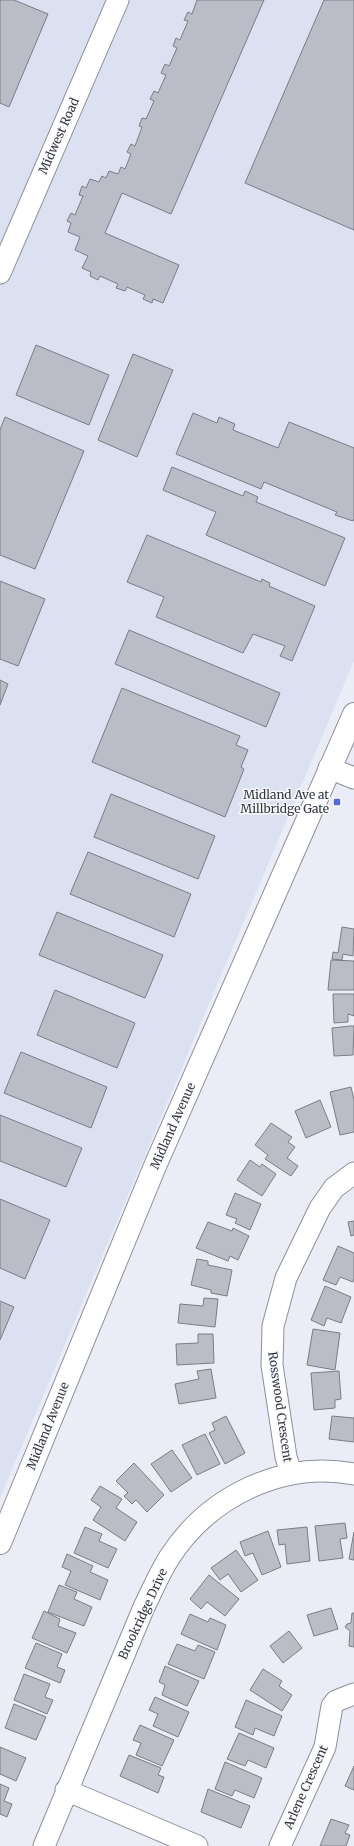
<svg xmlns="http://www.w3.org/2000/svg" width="354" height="1846" font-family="Merriweather,serif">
	<rect width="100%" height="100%" fill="#eaedf7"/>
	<path fill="#dbe1f1" d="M0 0H354V661L0 1498Z"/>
	<path fill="#babdc7" stroke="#7a7c86" d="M0 0H14L48 14 9 107 0 103Z
		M197 0H264L171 214 122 193 105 233 179 265 163 303 153 299 152 303 143 299 145 295 127 287 125 291 116 288 118 284 100 276 98 280 90 276 91 272 82 268 88 256 75 250 80 237 68 232 71 223 67 221 71 213 75 215 83 196 79 195 82 186 86 188 90 179 99 182 102 176 106 178 109 171 118 174 121 167 125 169 131 154 127 152 131 144 135 146 142 127 139 126 142 118 146 119 154 101 150 99 154 91 158 93 166 75 161 73 165 64 169 66 177 48 173 46 176 38 180 40 188 21 184 20 188 12 192 14Z
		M324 0H354V230L245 183Z
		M36 345 109 375 89 425 16 395Z
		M133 354 173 370 137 457 98 440Z
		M193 413 217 423 219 417 235 424 233 430 278 448 289 422 354 448V518L353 521 335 515 337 512 264 482 261 489 176 454Z
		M5 417 84 451 35 569 0 555V430Z
		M172 467 243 496 245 491 258 497 256 502 345 538 325 586 206 535 216 512 163 490Z
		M147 535 261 582 262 579 270 583 269 586 315 606 292 661 280 656 285 646 253 634 243 653 156 617 164 597 127 582Z
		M0 581 45 599 18 666 0 659Z
		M129 630 280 693 266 727 115 664Z
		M0 680 8 684 0 705Z
		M122 688 240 736 236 745 248 750 241 767 244 769 225 817 92 762Z
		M111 794 215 836 198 879 94 837Z
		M88 852 191 894 174 937 70 894Z
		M57 912 163 955 145 998 39 955Z
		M342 927 354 929 353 956 343 954 342 960 332 959 333 952 338 953Z
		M331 960 354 961V990H328Z
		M55 990 135 1023 117 1068 37 1035Z
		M333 994H354V1016L348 1014V1022L334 1023Z
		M350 1026H354L353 1055 334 1056 332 1028Z
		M21 1052 107 1087 91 1128 4 1093Z
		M351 1087 354 1100V1132L340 1135 330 1092Z
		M320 1100 331 1127 306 1138 295 1111Z
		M0 1115 82 1148 66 1187 0 1161Z
		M271 1123 292 1137 288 1142 295 1147 287 1158 298 1166 291 1176 265 1159 268 1155 255 1145Z
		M250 1160 260 1167 262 1164 276 1174 262 1196 237 1180Z
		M235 1193 261 1204 250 1230 235 1223 237 1219 226 1215Z
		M0 1199 50 1220 25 1279 0 1268Z
		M354 1221V1235L351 1236 348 1222Z
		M208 1222 232 1231 233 1228 249 1236 238 1260 230 1256 228 1261 196 1248Z
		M338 1246 354 1253V1279L353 1282 340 1277 336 1285 323 1280Z
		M197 1259 208 1261V1265L232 1270 227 1296 211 1293V1290L191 1285Z
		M325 1286 351 1297 341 1323 327 1318 324 1326 311 1320Z
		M204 1298 218 1299 215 1327 178 1323 180 1304 203 1306Z
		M0 1301 14 1307 0 1340Z
		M313 1329 340 1333 335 1370 307 1365Z
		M198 1334H213L214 1363 177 1365 176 1344 198 1343Z
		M211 1369 216 1398 179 1404 175 1384 199 1379 197 1371Z
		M339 1371 341 1399 335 1400V1408L314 1410 311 1373Z
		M226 1416 245 1453 225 1464 209 1433 215 1430 212 1423Z
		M332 1416 354 1418V1442L329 1439Z
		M205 1434 220 1464 197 1475 182 1445Z
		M172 1450 192 1478 171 1492 151 1464Z
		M134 1463 164 1495 147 1512 136 1500 132 1504 124 1496 128 1493 116 1481Z
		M100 1486 122 1499 116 1508 137 1522 125 1541 93 1520 101 1507 91 1500Z
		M345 1523 347 1538 340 1539 343 1558 319 1561 315 1526Z
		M85 1527 102 1534 99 1541 117 1549 108 1568 74 1553Z
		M307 1527 310 1561 287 1564 285 1544 279 1545 277 1530Z
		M268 1531 281 1567 262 1575 253 1553 245 1556 240 1542Z
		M354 1532V1560L349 1559Z
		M236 1550 258 1580 241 1592 228 1574 220 1580 211 1568Z
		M67 1554 93 1566 90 1572 108 1580 100 1600 65 1585 71 1571 62 1567Z
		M209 1575 239 1599 225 1616 207 1602 201 1609 190 1599Z
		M59 1585 77 1592 74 1599 92 1607 84 1626 48 1612Z
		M331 1608 338 1629 314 1636 307 1615Z
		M44 1611 60 1619 58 1626 76 1633 67 1653 32 1638Z
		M352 1613H354V1647L349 1646 350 1631 345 1627 347 1624 351 1623Z
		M190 1614 208 1622 210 1618 226 1625 217 1650 181 1634Z
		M289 1631 302 1648 283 1663 270 1646Z
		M36 1643 62 1654 57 1667 65 1670 60 1683 25 1668Z
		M177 1644 195 1651 198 1645 215 1652 204 1679 168 1664Z
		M165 1666 199 1681 187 1706 162 1695 165 1685 159 1682Z
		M263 1669 282 1681 279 1686 292 1695 282 1711 250 1690Z
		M24 1674 50 1684 45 1697 53 1700 47 1714 14 1700Z
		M155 1697 189 1712 178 1737 153 1726 158 1714 149 1710Z
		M246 1700 282 1716 274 1736 255 1728 253 1735 235 1727Z
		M14 1704 46 1717 36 1740 5 1728Z
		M140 1725 174 1740 162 1766 136 1755 141 1743 133 1740Z
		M239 1733 274 1748 266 1768 248 1760 245 1766 227 1759Z
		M0 1747 26 1758 16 1781 0 1774Z
		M129 1755 161 1768 158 1775 164 1777 158 1793 120 1776Z
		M225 1762 262 1778 254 1798 235 1790 232 1796 215 1789Z
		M354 1766V1790L345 1786Z
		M0 1784 9 1788 4 1801 12 1804 7 1817 0 1814Z
		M208 1789 250 1806 241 1828 201 1812Z
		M331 1819 349 1825 345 1833 350 1835 346 1846H320Z"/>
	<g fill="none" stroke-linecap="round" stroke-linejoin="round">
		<defs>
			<path id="minor" d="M0 273 118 0
				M329 768 354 778
				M291 1473 286 1457 272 1365 273 1326 286 1278 320 1208 334 1188 354 1173
				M66 1790 197 1846
				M44 1846 144 1607C152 1591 159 1574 169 1558 208 1497 282 1460 354 1474
				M280 1846 325 1747 332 1706 336 1701 354 1694"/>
			<path id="major" d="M0 1543 155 1166 354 714"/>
		</defs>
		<use href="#minor" stroke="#8d9099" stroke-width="23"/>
		<use href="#major" stroke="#8d9099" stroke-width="24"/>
		<use href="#minor" stroke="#fff" stroke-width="21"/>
		<use href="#major" stroke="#fff" stroke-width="22"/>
	</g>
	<rect fill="#5769df" stroke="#f9faff" stroke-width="1.5" x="333" y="798" width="8" height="8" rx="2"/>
	<g text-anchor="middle" stroke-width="3" stroke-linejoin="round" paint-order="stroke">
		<g font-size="12" fill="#35373b" stroke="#f9faff">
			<text transform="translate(59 136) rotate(-66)" y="4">Midwest Road</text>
			<text transform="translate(173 1126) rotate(-66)" y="4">Midland Avenue</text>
			<text transform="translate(280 1407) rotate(82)" y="4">Rosswood Crescent</text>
			<text transform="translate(48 1426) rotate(-68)" y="4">Midland Avenue</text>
			<text transform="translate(143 1614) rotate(-65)" y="4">Brookridge Drive</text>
			<text transform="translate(306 1787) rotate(-66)" y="4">Arlene Crescent</text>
		</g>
		<g font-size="12" fill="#35373b" stroke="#f9faff" text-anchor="end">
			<text x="329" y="799">Midland Ave at<tspan x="329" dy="14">Millbridge Gate</tspan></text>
		</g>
	</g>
</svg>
